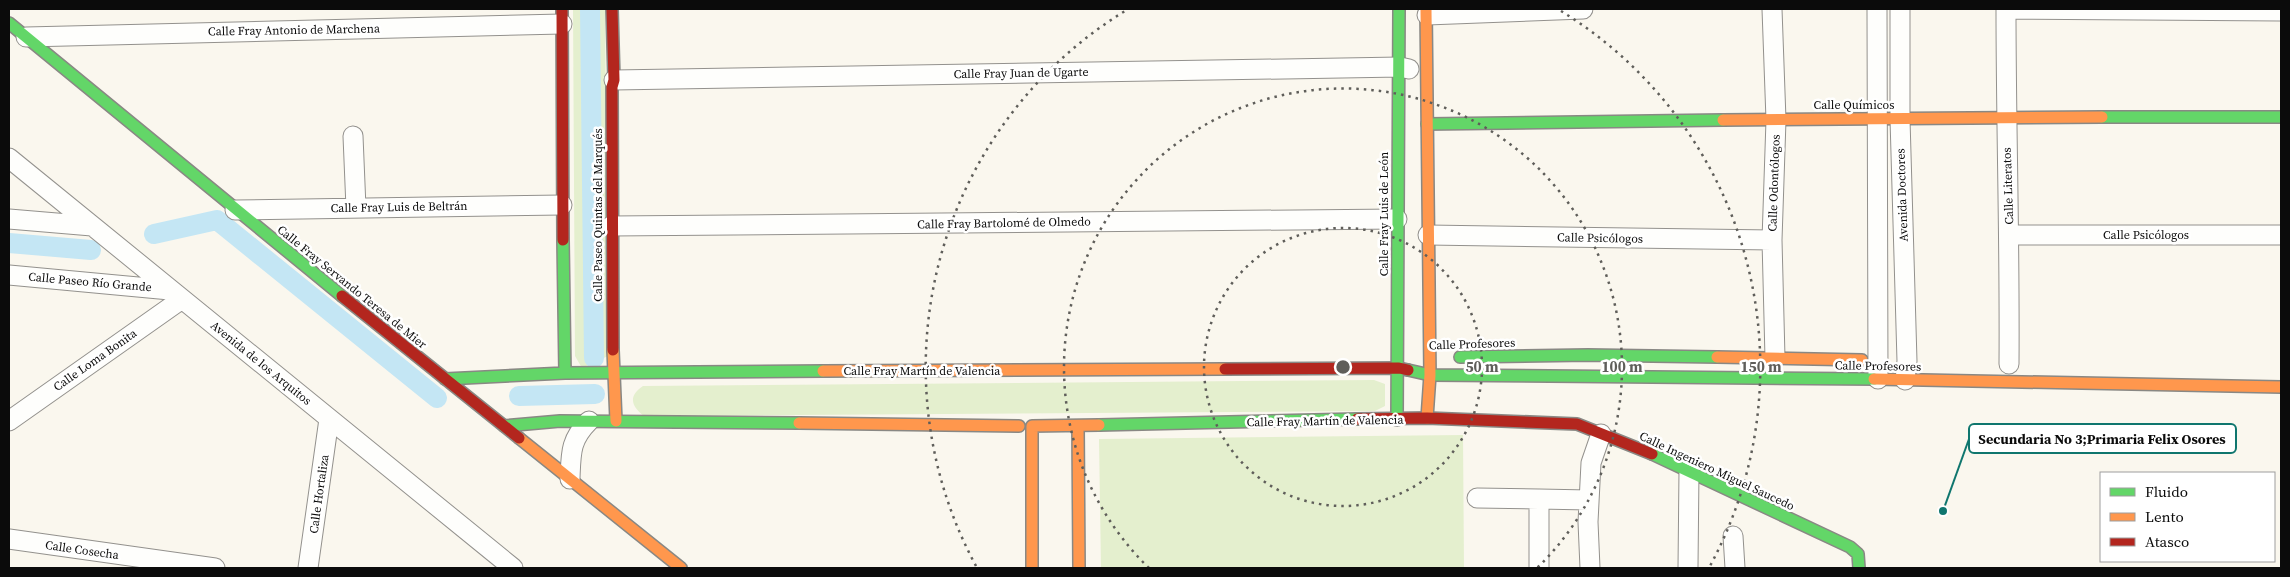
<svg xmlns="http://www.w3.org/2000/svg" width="2290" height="577" font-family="'Source Serif 4',serif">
	<rect width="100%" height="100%" fill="#faf7ee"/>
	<path fill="#e4efce" d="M573 9H605L608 356 582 368 575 356Z
		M1374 380 1385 384V406L1375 411 644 416C631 406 628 396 643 386Z
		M1463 435 1464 568H1101L1099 439Z"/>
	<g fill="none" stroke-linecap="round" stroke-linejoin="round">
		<path stroke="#c4e6f4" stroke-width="20" d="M590 9 594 358
			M154 234 217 220 437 398
			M9 243 91 250
			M519 396 595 394"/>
		<defs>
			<path id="street" d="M1772 9 1776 120 1772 240 1775 358
				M1877 9 1878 379
				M1900 9V119L1907 361 1905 380
				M2006 9C2006 127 2010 245 2009 364
				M2006 9 2281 11
				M1427 15 1583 9
				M26 37 562 24
				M614 80 1400 67 1409 69
				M353 136 356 208
				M9 158 513 568
				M235 210 562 205
				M9 219 92 226
				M611 226 1397 219
				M1428 235 1772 240
				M2010 235H2281
				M9 275 170 290
				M9 421 182 299
				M570 479C571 453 570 440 589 421
				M1477 498 1539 499
				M1733 536 1735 568
				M9 539 215 568
				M308 568 329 419
				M1539 568V499L1589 500
				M1590 568 1588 522 1591 463 1601 434
				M1688 568 1689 470"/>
			<path id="fast" d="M9 23 342 296
				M2102 117H2281
				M1427 124 1723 120
				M563 240 565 373
				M1460 357 1588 355 1717 357
				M1408 370 1430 375 1874 379
				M445 379 565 373 823 371
				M1397 420 1399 9
				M1099 425 1357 419
				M504 426 560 421 799 423
				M1652 454 1850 547 1858 554 1859 568"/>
			<path id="slow" d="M1426 9 1430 375 1427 418
				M1723 120 2102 117
				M613 350 616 421
				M1717 357 1862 360
				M823 371 1225 369
				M1874 379 2281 387
				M799 423 1019 426
				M1078 426 1079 568
				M519 438 681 568
				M1032 568V426L1099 425"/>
			<path id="jam" d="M562 9 563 240
				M612 9 614 80 612 87 613 350
				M342 296 519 438
				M1225 369 1399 368 1408 370
				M1357 419 1427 418 1577 424 1652 454"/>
		</defs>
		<use href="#street" stroke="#93918d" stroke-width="21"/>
		<use href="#fast" stroke="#898884" stroke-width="14"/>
		<use href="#slow" stroke="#898884" stroke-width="14"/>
		<use href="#jam" stroke="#898884" stroke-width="14"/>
		<use href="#street" stroke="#fefefc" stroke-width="19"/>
		<use href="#fast" stroke="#63d668" stroke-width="11"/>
		<use href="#slow" stroke="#ff974d" stroke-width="11"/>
		<use href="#jam" stroke="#b3261e" stroke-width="11"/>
	</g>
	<g fill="none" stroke="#5f5e5a" stroke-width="2.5" stroke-dasharray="2.5 5">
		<circle cx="1343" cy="367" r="139"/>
		<path d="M1149 568A279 279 0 1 1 1537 568"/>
		<path d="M976 566A418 418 0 0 1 1125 11M1561 11A418 418 0 0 1 1710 566"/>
	</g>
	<g text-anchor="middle" stroke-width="5" stroke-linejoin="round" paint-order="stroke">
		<g font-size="12" fill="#0b0b0b" stroke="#fff">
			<text transform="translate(294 30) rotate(-1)" y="4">Calle Fray Antonio de Marchena</text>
			<text transform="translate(1021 73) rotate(-1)" y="4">Calle Fray Juan de Ugarte</text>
			<text x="1854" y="109">Calle Químicos</text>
			<text transform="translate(1774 183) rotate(-88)" y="4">Calle Odontólogos</text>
			<text transform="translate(2008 186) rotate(-92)" y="4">Calle Literatos</text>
			<text transform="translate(1902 195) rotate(-92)" y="4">Avenida Doctores</text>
			<text transform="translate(399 207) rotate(-1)" y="4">Calle Fray Luis de Beltrán</text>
			<text transform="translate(1384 214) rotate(-90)" y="4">Calle Fray Luis de León</text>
			<text transform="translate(598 215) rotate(-90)" y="4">Calle Paseo Quintas del Marqués</text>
			<text transform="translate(1004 223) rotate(-1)" y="4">Calle Fray Bartolomé de Olmedo</text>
			<text x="2146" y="239">Calle Psicólogos</text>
			<text transform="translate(1600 238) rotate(1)" y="4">Calle Psicólogos</text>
			<text transform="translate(90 282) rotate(5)" y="4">Calle Paseo Río Grande</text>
			<text transform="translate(352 287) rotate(39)" y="4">Calle Fray Servando Teresa de Mier</text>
			<text transform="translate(1472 344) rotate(-2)" y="4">Calle Profesores</text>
			<text transform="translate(95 360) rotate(-35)" y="4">Calle Loma Bonita</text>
			<text transform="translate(261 363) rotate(39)" y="4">Avenida de los Arquitos</text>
			<text transform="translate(1878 366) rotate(1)" y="4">Calle Profesores</text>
			<text x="922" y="375">Calle Fray Martín de Valencia</text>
			<text transform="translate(1325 421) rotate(-1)" y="4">Calle Fray Martín de Valencia</text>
			<text transform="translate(1717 471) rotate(25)" y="4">Calle Ingeniero Miguel Saucedo</text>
			<text transform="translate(319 494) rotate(-82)" y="4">Calle Hortaliza</text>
			<text transform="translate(82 550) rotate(8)" y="4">Calle Cosecha</text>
		</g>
	</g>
	<circle cx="1343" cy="367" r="8" fill="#5f5e5a" stroke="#fff" stroke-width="2.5"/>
	<g font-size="15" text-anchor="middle" font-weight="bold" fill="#5f5e5a" stroke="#fff" stroke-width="5" stroke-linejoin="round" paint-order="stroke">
		<text x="1482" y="372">50 m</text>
		<text x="1622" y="372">100 m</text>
		<text x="1761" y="372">150 m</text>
	</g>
	<path fill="none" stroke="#0f766e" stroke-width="2" d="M1943 511L1969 439"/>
	<circle fill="#0f766e" stroke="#fff" stroke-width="2" cx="1943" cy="511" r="5"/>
	<rect fill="#fff" stroke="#0f766e" stroke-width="2" x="1969" y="424" width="267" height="29" rx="5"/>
	<g font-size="14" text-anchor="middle" font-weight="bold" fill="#0b0b0b">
		<text x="2102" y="444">Secundaria No 3;Primaria Felix Osores</text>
	</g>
	<rect width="2290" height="577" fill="none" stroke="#0b0b0b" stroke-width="20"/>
	<rect x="2100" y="472" width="175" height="90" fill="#ffffff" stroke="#9d9d9d"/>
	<rect x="2110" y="488" width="25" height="8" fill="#63d668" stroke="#9d9d9d"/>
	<text x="2145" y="497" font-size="15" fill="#0b0b0b">Fluido</text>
	<rect x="2110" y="513" width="25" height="8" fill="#ff974d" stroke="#9d9d9d"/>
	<text x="2145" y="522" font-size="15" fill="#0b0b0b">Lento</text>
	<rect x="2110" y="538" width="25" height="8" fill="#b3261e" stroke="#9d9d9d"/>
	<text x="2145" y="547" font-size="15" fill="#0b0b0b">Atasco</text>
</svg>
